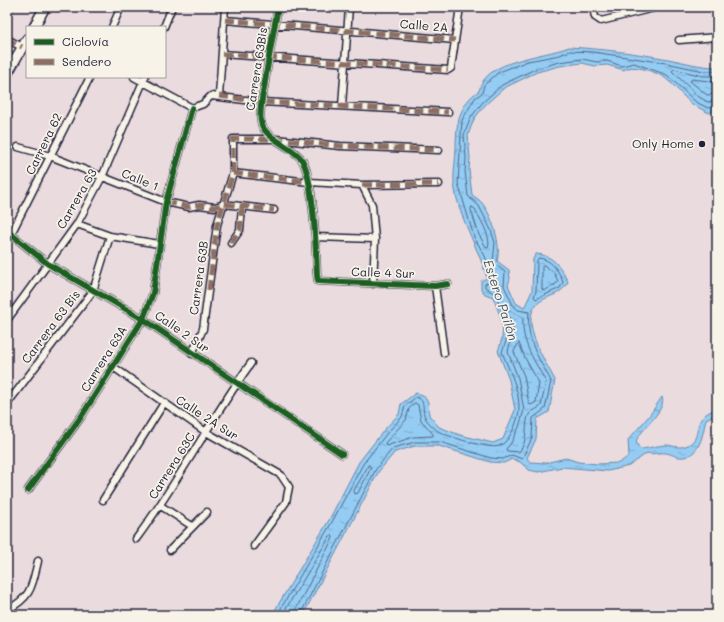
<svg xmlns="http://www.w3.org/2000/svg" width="724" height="622" font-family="Mali,sans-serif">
	<defs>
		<pattern id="water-ripples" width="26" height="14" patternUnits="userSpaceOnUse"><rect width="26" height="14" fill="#94ccf3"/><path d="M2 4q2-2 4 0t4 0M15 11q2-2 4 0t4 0" fill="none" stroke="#7fafd1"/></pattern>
	</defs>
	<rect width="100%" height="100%" fill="#eadbdf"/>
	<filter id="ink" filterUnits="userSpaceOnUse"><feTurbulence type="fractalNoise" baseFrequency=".025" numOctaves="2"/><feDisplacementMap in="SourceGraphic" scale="8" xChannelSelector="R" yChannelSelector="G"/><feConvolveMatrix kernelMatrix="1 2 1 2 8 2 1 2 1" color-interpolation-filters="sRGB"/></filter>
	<g filter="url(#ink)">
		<path fill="url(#water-ripples)" stroke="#6688a9" d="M569 47C602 49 636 53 668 59 684 62 700 67 717 67V109L709 113C703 110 697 107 692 104 682 96 675 85 665 78 656 72 632 63 624 70L607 65 595 66 582 63 560 66 537 72 504 88 485 105 474 119 468 135 470 158 469 170 472 195C475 197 480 200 482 203 492 215 502 246 497 261L509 270 510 279 508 285 516 303 524 308 532 291 533 259 536 254C553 255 561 267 568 282 559 297 550 294 538 303 518 320 546 363 555 380L549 412 537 419 536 439 527 458 530 462 545 463 566 458 578 462 597 464 619 463 629 456 628 440 649 416 662 397C667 409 643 428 637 439L636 442 639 448 642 449C650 448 659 445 667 445 674 446 680 449 688 445 705 436 688 418 717 409V414L706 419C703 432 701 454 684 457 677 458 672 454 666 453 660 452 654 455 647 453L629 466 608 471 562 467 538 472 529 470 520 462 512 459 504 463 490 462 439 446H415L395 452 379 471 303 615H272L329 520 359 462 384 430 399 414 401 404 416 393 423 395 428 402 429 415 439 427 460 435 493 443 503 439 515 410 509 380 498 351C507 329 501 318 493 297L485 294 481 289V281L487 278C478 246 458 217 454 184 453 172 456 159 456 147 456 126 459 103 479 91 485 59 544 57 569 47Z"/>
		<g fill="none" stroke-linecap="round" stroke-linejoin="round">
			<path stroke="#506685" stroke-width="1" d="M717 76H703L674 69 672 71 699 97 708 102 717 100
				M717 82 692 79 690 81 707 95 717 94
				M472 207 475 209C480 219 492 238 488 248L486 247 479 235 471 210Z
				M539 258C551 259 559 271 563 282L560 288 536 299 534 297 536 291 537 261Z
				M544 265 554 273 558 281 556 284 544 291 542 289V267Z
				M510 311 523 318C521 343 535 361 546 382L541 406C538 409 533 410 530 413 523 421 530 440 519 452L507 451 506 449 511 443 519 427 524 410 518 378 508 352 513 329 508 313Z
				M519 343 525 358 539 383 536 402 531 405 529 404 524 376 514 352Z
				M415 403 418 405 421 420 433 434V436L413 437 386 446 385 443 406 420 409 409Z
				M369 465 371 468 358 493 355 494 354 491Z
				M277 615 332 522 363 464 387 433 402 417 405 406 416 397C427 401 421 409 425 417 427 422 434 428 438 431 446 436 491 450 499 446 510 442 518 421 519 410 520 390 509 370 502 352L506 341 508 328 496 295 485 287V284L490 281 491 277 485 256 474 237 458 183 462 120 475 98 482 93 484 85 499 72 528 61 560 55 570 51 593 52 666 63 704 71H717
				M282 615 330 536 332 535 333 538 296 609 295 615
				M300 615 376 469 393 448 415 442H440L491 458 503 459 512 455 522 459 532 438 533 418 545 409 551 381C538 356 526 342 529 312L518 310 513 305 504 286 505 272 493 262 495 243 491 230 479 206 468 196 465 171 466 158 464 135 471 117 483 102 502 85 535 69 559 62 582 59 597 62 607 61 622 66 634 63 667 75 696 102 708 108 717 105"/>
			<defs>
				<path id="street" d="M278 7C273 34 268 61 264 88 262 98 259 112 261 122 264 139 293 146 302 160 314 180 316 250 317 275L318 281 435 286 448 284
					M593 7 595 17 601 21 658 7
					M715 7 717 12
					M7 11 10 7
					M225 20 455 40
					M112 27 121 7
					M164 27 172 7
					M7 39 22 47
					M679 40 717 37
					M222 54 448 70 451 68 460 7
					M134 77 192 108
					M219 96 225 7
					M342 106 349 7
					M192 108 203 104 211 96 262 102 448 112
					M18 147 50 156 166 202 189 207 199 205 215 207 224 204 274 210
					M233 173 309 182 362 185 439 184
					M362 185 372 205 375 239 373 284
					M77 224 110 236 159 244
					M7 233 12 235 48 264 143 319 342 454
					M316 237 375 239
					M7 242 90 77
					M231 243 240 230 242 207
					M435 286 444 353
					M7 320 77 224 102 177 145 77
					M192 354 203 329 217 225 233 173V139H276L340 146 439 150
					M112 366 206 432 281 475 289 487 286 502 254 546
					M7 404 93 291 110 236
					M28 490 81 417 143 319 153 293 166 202 192 108
					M103 500 164 403
					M161 506 192 526
					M136 539C178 483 210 420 251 363
					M170 550 207 512
					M7 610C32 597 32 586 38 561"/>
				<path id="secondary" d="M34 27 45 7
					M7 74 27 39"/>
			</defs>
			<use href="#street" stroke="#22223b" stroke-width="9"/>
			<use href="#secondary" stroke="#22223b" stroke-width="12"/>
			<use href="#street" stroke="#f7f3e8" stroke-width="6"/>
			<use href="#secondary" stroke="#f7f3e8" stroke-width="9"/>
			<path stroke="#8d6e63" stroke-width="5" stroke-dasharray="10 5" stroke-linecap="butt" d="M7 11 10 7
				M225 20 455 40
				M7 39 22 47
				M222 54 448 70
				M219 96 262 102 448 112
				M233 173 309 182
				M362 185 439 184
				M166 202 189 207 199 205 215 207 224 204 274 210
				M231 243 240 230 242 207
				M209 290 217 225 233 173V139H276L340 146 439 150"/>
			<defs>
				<path id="cycleway" d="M278 7C273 34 268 61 264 88 262 98 259 112 261 122 264 139 293 146 302 160 314 180 316 250 317 275L318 281 435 286 448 284
					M12 235 48 264 143 319 342 454
					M28 490 81 417 143 319 153 293 166 202 192 108"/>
			</defs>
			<use href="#cycleway" stroke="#f7f3e8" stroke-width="8"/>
			<use href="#cycleway" stroke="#1b5e20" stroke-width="6"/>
		</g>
	</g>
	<circle fill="#22223b" stroke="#f7f3e8" stroke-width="1.5" cx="702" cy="144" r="4"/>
	<g text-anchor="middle" stroke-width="3.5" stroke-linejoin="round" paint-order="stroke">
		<g font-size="12" fill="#22223b" stroke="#f7f3e8">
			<text transform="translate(424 26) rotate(5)" y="4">Calle 2A</text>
			<text transform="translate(257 69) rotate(-81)" y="4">Carrera 63Bis</text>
			<text transform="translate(44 144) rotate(-64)" y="4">Carrera 62</text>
			<text transform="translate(140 180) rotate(22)" y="4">Calle 1</text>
			<text transform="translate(77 199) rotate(-60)" y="4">Carrera 63</text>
			<text transform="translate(383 273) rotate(2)" y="4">Calle 4 Sur</text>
			<text transform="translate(199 278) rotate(-82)" y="4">Carrera 63B</text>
			<text transform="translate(51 327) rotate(-53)" y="4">Carrera 63 Bis</text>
			<text transform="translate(182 332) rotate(35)" y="4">Calle 2 Sur</text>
			<text transform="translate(104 359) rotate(-58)" y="4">Carrera 63A</text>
			<text transform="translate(207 418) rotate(33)" y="4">Calle 2A Sur</text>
			<text transform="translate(172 466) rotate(-58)" y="4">Carrera 63C</text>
		</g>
		<g font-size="12" fill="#22223b" stroke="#f7f3e8" text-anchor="end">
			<text x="694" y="148">Only Home</text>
		</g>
		<g font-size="13" font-style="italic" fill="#445572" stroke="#f7f3e8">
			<text transform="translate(501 300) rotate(72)" y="5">Estero Pailón</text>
		</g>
	</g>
	<rect width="724" height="622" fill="none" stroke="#f7f3e8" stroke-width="24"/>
	<rect x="12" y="12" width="700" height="598" fill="none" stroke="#22223b" stroke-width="1.5" filter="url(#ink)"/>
	<rect x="26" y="26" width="140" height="52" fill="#f7f3e8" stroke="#a29fa3"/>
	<rect x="34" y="39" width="20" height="6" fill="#1b5e20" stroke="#a29fa3"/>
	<text x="62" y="46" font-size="12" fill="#22223b">Ciclovía</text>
	<rect x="34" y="59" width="20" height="6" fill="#8d6e63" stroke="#a29fa3"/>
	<text x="62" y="66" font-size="12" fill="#22223b">Sendero</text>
</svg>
